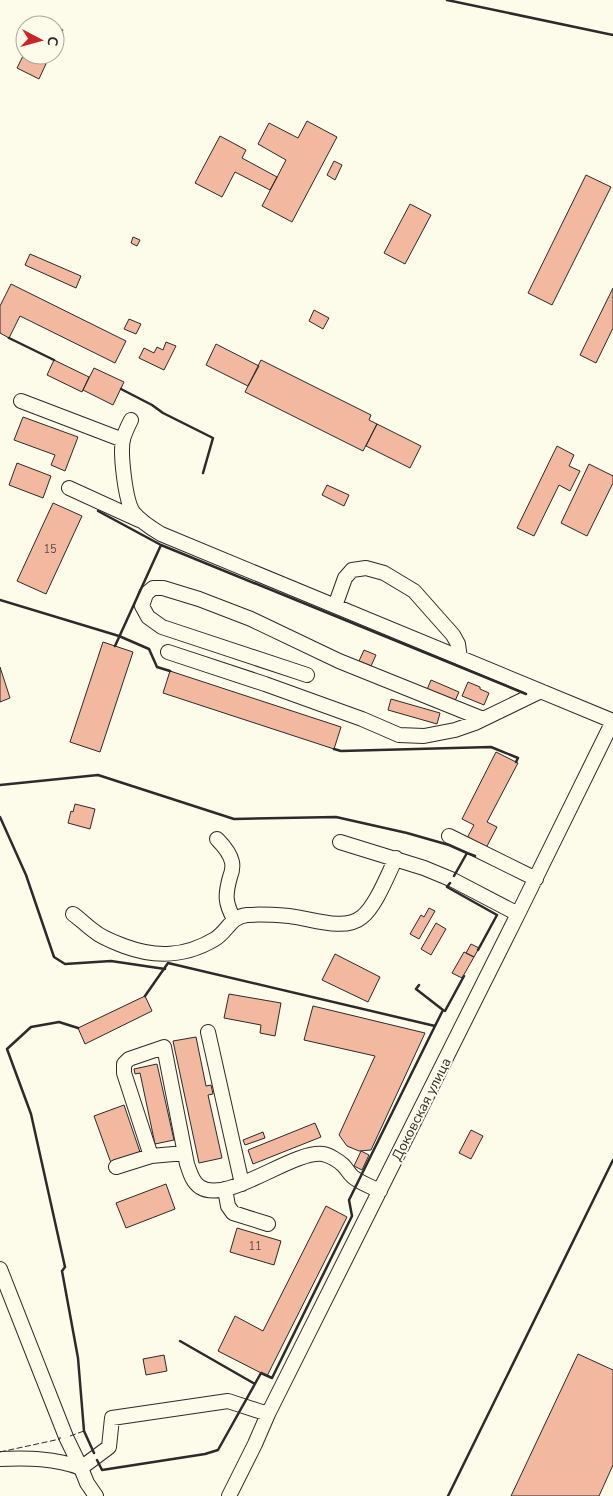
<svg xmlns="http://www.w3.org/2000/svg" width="613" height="1496" font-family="'Nunito Sans',sans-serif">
	<rect width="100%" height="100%" fill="#fdfbea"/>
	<path fill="#f2b8a0" stroke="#2b2b2b" d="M41 19 53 25H38Z
		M55 26 63 30 55 45Z
		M25 52V55H50L39 79 17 68Z
		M307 121 337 137 292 222 262 206 286 160 258 144 269 123 298 138Z
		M220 136 246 150 242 158 277 177 270 190 235 172 222 197 195 183Z
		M334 161 342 165 335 180 327 175Z
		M586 175 611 187 552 305 528 293Z
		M410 204 431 215 405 264 384 253Z
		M133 237 140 240 137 246 131 243Z
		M30 254 81 276 76 288 25 265Z
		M11 284 126 341 115 363 20 316 9 338 0 333V306Z
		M613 288V328L596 363 580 355Z
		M314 310 329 318 323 329 309 321Z
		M129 319 141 324 136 334 124 329Z
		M166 342 176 346 164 370 139 358 144 348 154 353 157 347 163 350Z
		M216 344 259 366 248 386 206 365Z
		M54 360 89 377 82 392 47 375Z
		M261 360 371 415 369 420 377 424 363 451 245 392Z
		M94 368 124 382 113 405 83 390Z
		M23 417 78 437 65 471 51 465 55 455 14 440Z
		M377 424 421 446 410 468 366 446Z
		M557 446 574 455 569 466 580 471 570 491 559 485 534 536 517 528Z
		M17 463 51 476 43 498 9 485Z
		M589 464 613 476V483L587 536 561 523Z
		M327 485 349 495 344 506 322 495Z
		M53 503 82 516 46 594 17 581Z
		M103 642 133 652 100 752 70 742Z
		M364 650 376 655 371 666 359 661Z
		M0 667 10 698 0 702Z
		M170 671 341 727 334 749 163 693Z
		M431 680 459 692 454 703 426 692Z
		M468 682 480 687V689L489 693 484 705 462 696Z
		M391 699 440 713 437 724 388 710Z
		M496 752 518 763 487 822 497 827 486 848 467 838 474 825 462 819Z
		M75 804 95 809 90 829 68 823 71 811 73 812Z
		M429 908 435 911 419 939 410 934 421 915 424 917Z
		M436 923 446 929 431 955 421 949Z
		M471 944 479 948 474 957 466 953Z
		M464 952 474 957 462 978 452 973Z
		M335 954 380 977 368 1002 322 980Z
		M229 994 281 1003 275 1036 260 1033 261 1025 224 1018Z
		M145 996 152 1011 85 1044 78 1028Z
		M313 1006 425 1033 371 1150 359 1151 347 1146 339 1135 375 1056 304 1040Z
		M196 1037 206 1086 211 1085 213 1094 208 1095 222 1158 199 1163 173 1041Z
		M157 1064 174 1140 155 1144 140 1073 135 1074 134 1069Z
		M124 1105 140 1152 111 1163 94 1116Z
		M315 1123 321 1137 253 1164 248 1150Z
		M471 1130 483 1136 471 1159 459 1153Z
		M263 1132 265 1138 245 1145 243 1140Z
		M361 1151 369 1155 362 1170 354 1166Z
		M166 1184 175 1209 126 1228 116 1203Z
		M326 1206 347 1217 267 1376 218 1351 235 1316 263 1331Z
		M237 1228 281 1241 274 1265 230 1252Z
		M578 1354 613 1370V1465L599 1496H511Z
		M164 1355 167 1371 146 1375 143 1359Z"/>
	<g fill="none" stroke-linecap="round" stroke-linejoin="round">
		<defs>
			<path id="minor" d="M21 401 123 440
				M131 420C128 426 125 432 123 439 120 452 125 500 133 512 140 521 151 528 161 534L613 721
				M69 488 139 520
				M335 606 345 578 352 570 366 568 384 573 414 591 453 635 458 644 460 658
				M168 652 265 684 362 719 399 735 424 736 455 730 475 723 541 691
				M307 675 162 627 148 617 142 606 146 594 153 588H163L199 599 251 619 339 661 483 719
				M449 836 536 879
				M217 839C223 845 230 853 232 862 233 867 232 872 230 877 225 895 225 903 234 919
				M340 842 424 868 453 880 518 914
				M73 914C80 919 87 926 94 931 102 938 114 942 124 946 156 958 185 957 215 939 228 931 230 917 247 915 260 914 276 915 289 916 310 918 344 932 362 917 376 906 388 874 396 858
				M208 1032 242 1184
				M151 1156 124 1073V1064L129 1059 164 1047 187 1164C190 1172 192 1182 200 1187 227 1205 292 1150 323 1154 329 1155 339 1161 343 1165 348 1170 350 1176 356 1179 363 1184 372 1187 380 1191
				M116 1167 151 1156 185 1153
				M225 1189 228 1206 233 1213 268 1224
				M0 1269 66 1437 81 1468C55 1458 28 1458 0 1459
				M96 1496 87 1483 81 1468 109 1447 112 1418 228 1401 268 1414
				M229 1496 255 1444 268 1414 518 914 613 721"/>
		</defs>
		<use href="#minor" stroke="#2b2b2b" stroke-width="16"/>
		<use href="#minor" stroke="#fdfbea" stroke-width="14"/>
		<path stroke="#2b2b2b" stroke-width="1" stroke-dasharray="6 2.5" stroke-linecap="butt" d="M70 1436 84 1431
			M0 1452 60 1439V1437"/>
		<path stroke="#2b2b2b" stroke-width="2.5" d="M447 0 613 35
			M9 338 54 360
			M121 389 152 405 163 413 213 438 203 473
			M98 511 161 545 526 694
			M0 600 119 636 149 649 157 667 170 671
			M115 646 161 545
			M334 749 341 751 491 747 518 758 516 762
			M0 785 98 775 234 819 336 817 407 833 449 845 467 853
			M0 817 26 875 54 957 65 964 111 961 165 969
			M454 876 467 853 475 856
			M450 883 447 887 497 915 478 950
			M419 985 416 989 443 1010
			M145 996 168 963 435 1026
			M78 1028 59 1022 31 1027 7 1049 31 1114 65 1267 62 1271 78 1358 84 1431 94 1453
			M180 1341 255 1384
			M97 1460 102 1470 205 1454 218 1450 261 1373 272 1378 352 1216 349 1200 435 1026 443 1010 445 1011 464 976
			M448 1496 613 1160"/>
	</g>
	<g text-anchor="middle" stroke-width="4" stroke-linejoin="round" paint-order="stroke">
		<g font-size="11" fill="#5d4e48">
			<text x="50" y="553">15</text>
			<text x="255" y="1250">11</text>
		</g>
		<g font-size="14" fill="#2b2b2b" stroke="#fdfbea">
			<text transform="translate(421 1109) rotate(-63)" y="5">Доковская улица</text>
		</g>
	</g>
	<g transform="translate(40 40) rotate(96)"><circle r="24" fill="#fdfbea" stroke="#a9a89e"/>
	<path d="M0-4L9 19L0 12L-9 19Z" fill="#c62828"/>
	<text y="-8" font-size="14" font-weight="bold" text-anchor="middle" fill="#2b2b2b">С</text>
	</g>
</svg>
